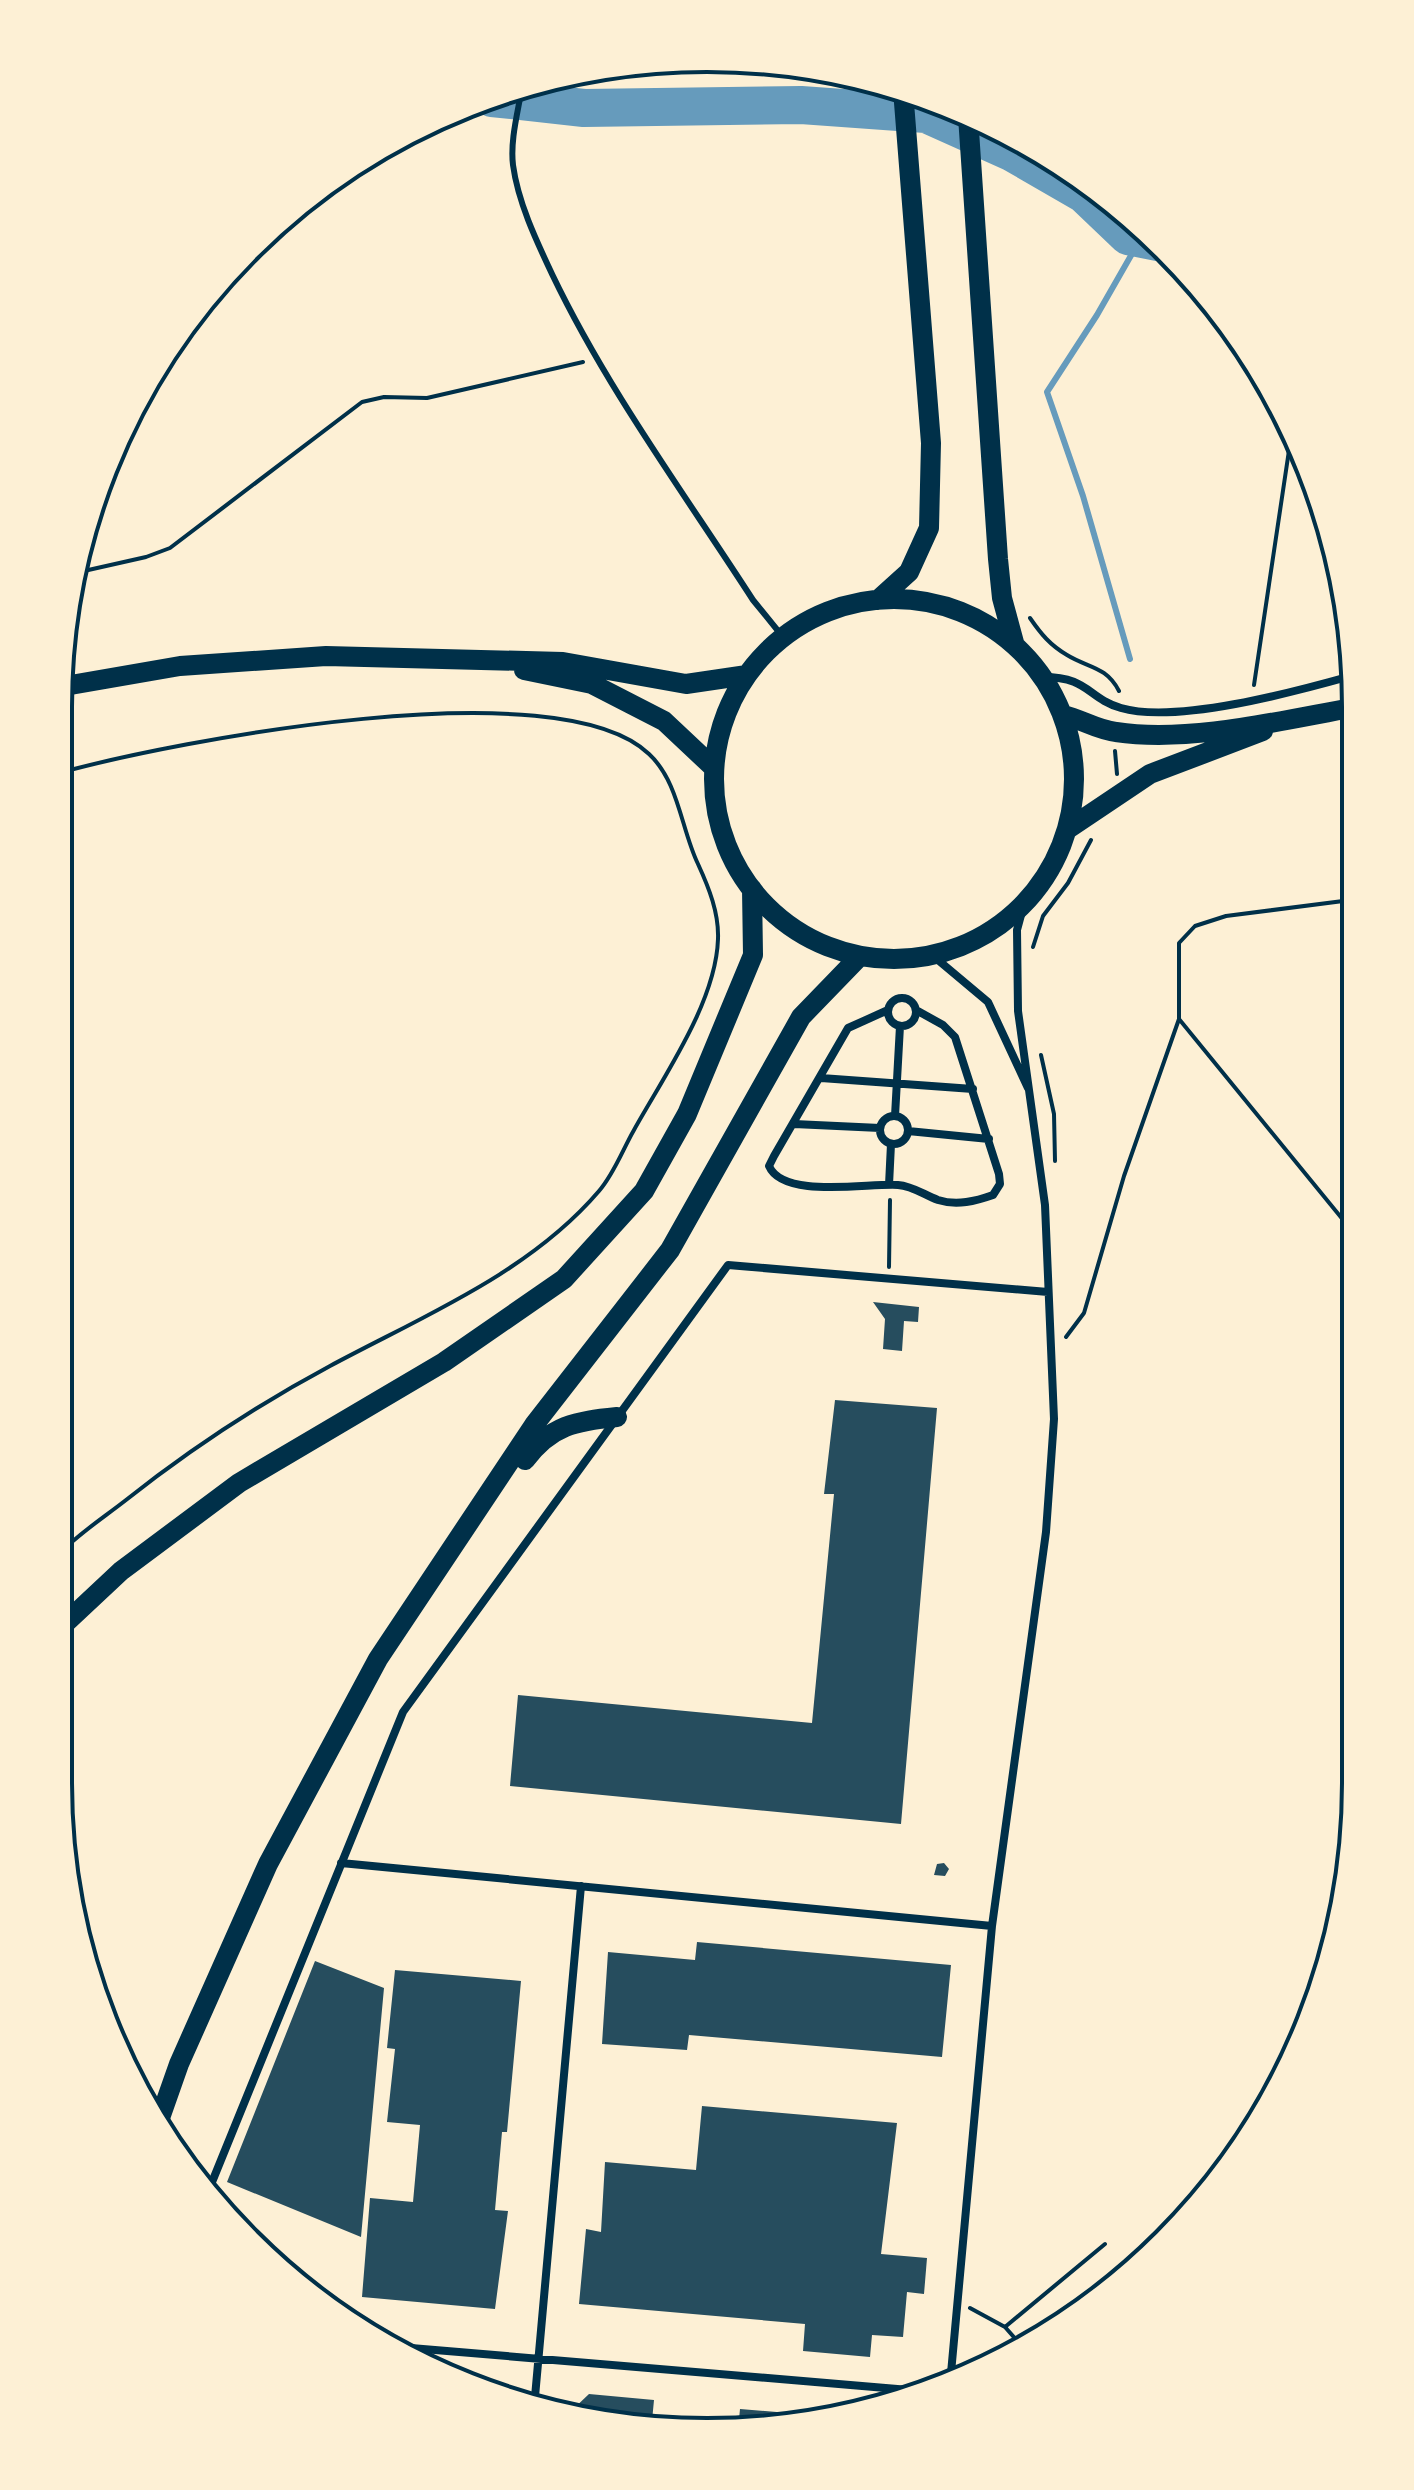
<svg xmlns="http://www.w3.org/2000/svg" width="1414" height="2490" font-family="Figtree,sans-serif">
	<rect width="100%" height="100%" fill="#fdf0d5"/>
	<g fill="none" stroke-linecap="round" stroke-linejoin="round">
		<path stroke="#669bbc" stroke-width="6" d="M1130 659 1083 496 1047 392 1097 315 1141 238"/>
		<path stroke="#669bbc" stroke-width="38" d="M492 98 584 108 801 105 926 114 1013 153 1084 194 1128 236 1158 242"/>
	</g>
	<path fill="#264d5e" d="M873 1302 919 1307 918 1322 904 1321 902 1351 883 1349 885 1319Z
		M835 1400 937 1408 901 1824 510 1786 518 1695 812 1723 834 1494H824Z
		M944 1863 949 1869 945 1876 934 1875 937 1864Z
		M697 1942 951 1965 942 2057 689 2035 687 2050 602 2044 608 1952 695 1960Z
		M315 1961 384 1988 361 2237 227 2182Z
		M395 1970 521 1981 507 2132H502L495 2210 508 2211 495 2309 362 2297 370 2198 413 2202 420 2125 387 2122 395 2049 387 2048Z
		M702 2106 897 2123 881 2254 927 2258 924 2294 907 2292 903 2337 872 2335 870 2357 803 2351 805 2324 579 2304 586 2229 601 2232 605 2162 696 2170Z
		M589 2394 654 2400 652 2421 569 2413Z
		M740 2409 812 2415V2416L749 2431 738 2430Z"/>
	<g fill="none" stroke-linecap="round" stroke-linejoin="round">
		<path stroke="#003049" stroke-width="4" d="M75 573 146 557 170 548 362 402 384 397 427 398 583 362
			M1030 618C1041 634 1050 645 1067 655 1088 668 1106 666 1119 691
			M1348 662 1350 619
			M1254 685 1291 437
			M1115 751 1117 774
			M1033 947 1043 916 1068 883 1091 840
			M1179 1019 1353 1232
			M1041 1055 1054 1114 1055 1161
			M889 1267 890 1200
			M1066 1337 1084 1313 1124 1176 1179 1019V943L1195 926 1226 916 1351 900
			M58 1555C78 1534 103 1518 126 1500 189 1450 259 1404 330 1366 423 1316 529 1273 599 1191 614 1174 623 1149 634 1130 664 1076 716 1002 718 939 719 913 709 888 698 864 681 829 679 782 649 754 558 667 175 741 59 773
			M970 2308 1005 2327 1019 2343
			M1005 2327 1105 2244"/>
		<path stroke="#003049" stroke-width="6" d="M522 87C518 112 510 140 513 165 518 202 536 240 552 274 607 389 684 493 753 600L783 637"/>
		<path stroke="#003049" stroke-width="8" d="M1043 677C1089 677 1087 698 1121 708 1176 724 1294 692 1351 676
			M932 955 988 1002 1028 1088
			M888 1012a14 14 0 1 1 28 0a14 14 0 1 1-28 0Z
			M888 1010 848 1028 774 1156 769 1166C783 1199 867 1183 898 1185 913 1186 924 1195 938 1200 957 1206 976 1201 993 1195L1000 1184 999 1174 955 1037 943 1025 916 1010
			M821 1078 973 1089
			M895 1116 900 1026
			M880 1130a14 14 0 1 1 28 0a14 14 0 1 1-28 0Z
			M794 1124 880 1128
			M908 1131 989 1139
			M889 1185 891 1144
			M341 1863 992 1926
			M208 2192 403 1712 728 1265 1048 1292
			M399 2347 921 2391
			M950 2384 992 1926 1046 1532 1054 1419 1045 1205 1018 1011 1017 930 1024 904
			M534 2408 581 1886"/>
		<path stroke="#003049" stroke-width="20" d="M968 116 998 559 1002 598 1015 646
			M714 779a180 180 0 1 1 360 0a180 180 0 1 1-360 0Z
			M878 600 909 572 929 528 931 443 903 90
			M524 670 592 684 664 721 714 768
			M59 687 180 666 326 656 563 662 686 684 747 675
			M1063 715C1081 719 1097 730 1116 732 1188 743 1279 721 1351 708
			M1068 829 1150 774 1263 731
			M525 1460C551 1425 576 1421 617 1417
			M58 1630 121 1571 239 1483 444 1362 564 1279 644 1191 687 1114 753 955 752 889
			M160 2118 179 2064 268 1864 378 1659 534 1425 670 1250 801 1017 860 956"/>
	</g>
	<path d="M0 0H1414V2490H0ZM707 72H707A635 635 0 0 1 1342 707V1783A635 635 0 0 1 707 2418H707A635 635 0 0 1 72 1783V707A635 635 0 0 1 707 72Z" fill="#fdf0d5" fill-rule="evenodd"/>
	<path fill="none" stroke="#003049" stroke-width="4" d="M707 72H707A635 635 0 0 1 1342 707V1783A635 635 0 0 1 707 2418H707A635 635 0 0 1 72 1783V707A635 635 0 0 1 707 72Z"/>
</svg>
